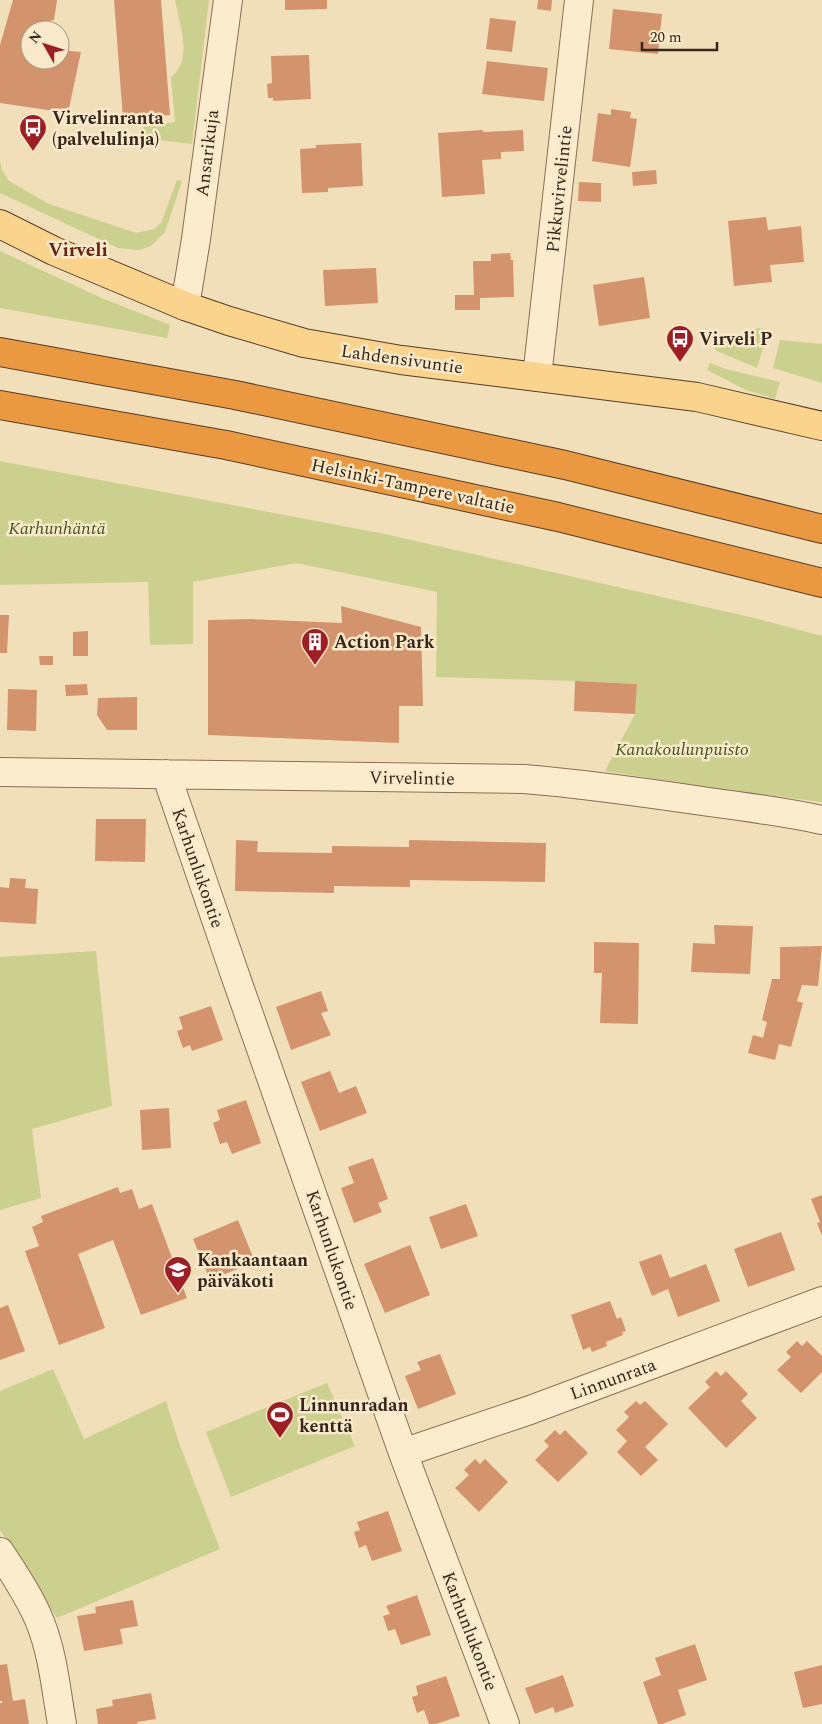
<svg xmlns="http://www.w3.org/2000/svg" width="822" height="1724" font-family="Spectral,serif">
	<rect width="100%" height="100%" fill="#f1dfba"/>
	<path fill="#cbd08e" d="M175 0H209L192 144 141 138 144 126 175 122 171 77C194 60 179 23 175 0Z
		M0 160 2 170 9 181 49 204 136 233 154 229 161 223 177 180 182 181 165 232 151 246 140 250 118 248 0 193Z
		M0 251 104 299 170 325 167 338 0 308Z
		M759 328 764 329 767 336 757 368 715 350 714 343Z
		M780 340 822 344V383L773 368Z
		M710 363 726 369 780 382 775 399 746 390 707 370Z
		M0 461 385 534 754 618 822 636V802L724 790 605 771 635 714 637 684 575 681 436 677 437 592 296 563 193 582V644L150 645 148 582 0 585Z
		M96 951 112 1106 32 1129 41 1198 0 1210V957Z
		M53 1369 84 1439 166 1401 179 1443 220 1549 57 1618 0 1530V1391Z
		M327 1383 355 1446 231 1497 206 1432Z"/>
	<path fill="#d3936c" d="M13 0H57L54 20 43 22 37 30H30V60H60V50L81 52 68 113 0 103V45Z
		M114 0H161L170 115 123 119Z
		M285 0H327V9L285 10Z
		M538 0H552L551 11 537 9Z
		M613 9 662 14 658 54 609 49Z
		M490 18 516 21 512 52 486 49Z
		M309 55 311 99 273 101V98H268L267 84 272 83 271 56Z
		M487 61 548 68 544 101 482 94Z
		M611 109 631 112 630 118 637 119 630 167 592 161 598 113 611 115Z
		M483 130V132L523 130 524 151 501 152V159L482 160 485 194 442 197 438 133Z
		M361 143 363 186 328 188V192L302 193 300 149 316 148V145Z
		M656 170 657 184 633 186 632 172Z
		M579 182 601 183V202L578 201Z
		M766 217 768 230 801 226 804 262 770 265 772 282 734 286 728 221Z
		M510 253 511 260H513L514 297 480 298V310H455V295H474L473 261H491V254Z
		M376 268 378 303 325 306 323 270Z
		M644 277 650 318 599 326 593 285Z
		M341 606 421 627 423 706H399V743L208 735V620L251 619 342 623Z
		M0 615H9L7 653H0Z
		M88 631V656H73V632Z
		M39 656H53V665H40Z
		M575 681 637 684 635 714 574 711Z
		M87 684 88 695 66 696 65 685Z
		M8 689 37 690 36 731 7 730Z
		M137 697V730H107L97 715 98 698Z
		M96 819H146L145 862 95 861Z
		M236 840 258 841 257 852 332 853V846L409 847V840L546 843 545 882 410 880V887L334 886V893L235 891Z
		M10 878 26 879 25 888 38 889 36 924 0 922V887L9 888Z
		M714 925 753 926 750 974 691 972 693 943 715 944Z
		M594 942 639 943 638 1024 600 1023 602 973H594Z
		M822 946 818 986 802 985 797 1001 803 1003 791 1047 779 1044 775 1060 748 1053 753 1035 763 1038 767 1022 762 1020 772 979H780V947Z
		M321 991 328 1011 321 1013 331 1035 291 1050 276 1007Z
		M211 1006 223 1040 192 1051 190 1045 183 1048 177 1031 183 1029 179 1017Z
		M330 1071 339 1093 356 1086 367 1113 320 1131 301 1082Z
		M246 1100 261 1143 232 1154 227 1142 220 1144 213 1123 220 1120 217 1110Z
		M169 1108 171 1148 142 1150 140 1110Z
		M373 1158 388 1199 378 1203 382 1212 354 1223 341 1188 354 1183 348 1167Z
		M118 1187 120 1193 132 1189 139 1209 152 1204 187 1298 141 1315 113 1240 78 1254 105 1328 59 1345 25 1251 39 1246 32 1227 43 1222 41 1216Z
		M822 1195V1236L817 1223 820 1222 811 1199Z
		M466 1204 478 1236 441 1249 429 1217Z
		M238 1220 255 1262 210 1280 193 1239Z
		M781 1232 795 1270 748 1287 734 1249Z
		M410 1245 430 1295 385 1313 364 1264Z
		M661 1254 670 1278 706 1264 720 1301 678 1317 668 1289 652 1296 639 1262Z
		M610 1301 617 1319 621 1317 626 1331 622 1332 623 1335 606 1342 607 1346 592 1352 590 1347 583 1350 571 1315Z
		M8 1305 25 1351 0 1360V1308Z
		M797 1341 802 1346 807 1341 822 1356V1372L801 1393 777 1370 791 1357 786 1352Z
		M440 1354 456 1394 418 1409 405 1376 421 1370 417 1362Z
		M716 1371 721 1376 726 1371 748 1394 741 1401 757 1418 726 1448 688 1408 710 1387 705 1382Z
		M636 1401 640 1405 645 1401 668 1424 645 1447 658 1460 641 1476 617 1452 627 1441 616 1430 629 1417 624 1412Z
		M555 1430 560 1435 565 1430 588 1453 558 1482 535 1460 549 1446 544 1441Z
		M475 1459 480 1464 485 1459 508 1482 479 1512 455 1488 469 1475 464 1470Z
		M388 1511 402 1551 372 1561 366 1545 359 1548 354 1532 360 1530 357 1522Z
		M417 1595 431 1635 401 1645 395 1629 388 1631 383 1616 390 1614 386 1606Z
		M133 1600 138 1626 120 1629 123 1644 84 1651 77 1616 96 1613 95 1607Z
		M695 1644 707 1680 678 1690 686 1715 662 1724H658L643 1682 661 1675 655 1658Z
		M7 1664 13 1701 25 1699 29 1724H0V1703H2V1701H0V1665Z
		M822 1665V1704L803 1708 794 1672Z
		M563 1675 574 1706 555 1713 553 1707 535 1714 525 1688Z
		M446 1676 460 1716 436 1724H429L424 1710 417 1713 412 1697 418 1695 416 1686Z
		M151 1693 156 1719 137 1722 138 1724H98L96 1709 113 1706 112 1700Z"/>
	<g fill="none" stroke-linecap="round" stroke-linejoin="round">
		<defs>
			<path id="minor" d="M185 306 196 239 228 0
				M537 377 579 0
				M0 772 524 779C586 784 648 793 709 802 747 807 785 812 822 820
				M166 774 234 972 403 1453 505 1724
				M403 1453 530 1410 822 1301
				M0 1552C14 1574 30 1597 40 1622 53 1654 56 1690 62 1724"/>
			<path id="major" d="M0 224 54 251 185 306 229 321 304 343 401 360 697 397 822 426"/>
			<path id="highway" d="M0 352 235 395 565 465 822 529
				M0 405 226 445 558 517 822 583"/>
		</defs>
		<use href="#minor" stroke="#8a6e53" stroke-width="30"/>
		<use href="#major" stroke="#563c28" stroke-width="30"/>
		<use href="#highway" stroke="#563c28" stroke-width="30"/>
		<use href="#minor" stroke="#fcecce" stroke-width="28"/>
		<use href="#major" stroke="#fad38d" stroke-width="28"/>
		<use href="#highway" stroke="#eb9941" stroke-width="28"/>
	</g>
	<defs>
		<symbol id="bus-pin" viewBox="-11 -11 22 30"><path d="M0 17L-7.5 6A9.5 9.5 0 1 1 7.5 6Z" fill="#9e1e24" stroke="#f8e9ca"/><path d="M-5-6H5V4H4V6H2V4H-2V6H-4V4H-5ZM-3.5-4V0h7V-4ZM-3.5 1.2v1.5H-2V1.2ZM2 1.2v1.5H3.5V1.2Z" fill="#fff"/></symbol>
		<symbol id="building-pin" viewBox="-11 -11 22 30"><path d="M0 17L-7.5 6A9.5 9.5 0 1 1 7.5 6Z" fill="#9e1e24" stroke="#f8e9ca"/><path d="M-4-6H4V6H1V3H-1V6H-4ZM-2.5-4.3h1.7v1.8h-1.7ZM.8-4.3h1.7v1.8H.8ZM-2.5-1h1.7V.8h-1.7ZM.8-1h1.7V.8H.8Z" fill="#fff"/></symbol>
		<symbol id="school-pin" viewBox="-11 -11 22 30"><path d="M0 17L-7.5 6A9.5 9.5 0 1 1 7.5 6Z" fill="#9e1e24" stroke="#f8e9ca"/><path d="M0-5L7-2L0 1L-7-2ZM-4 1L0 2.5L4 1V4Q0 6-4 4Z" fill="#fff"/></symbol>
		<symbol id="stadium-pin" viewBox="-11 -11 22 30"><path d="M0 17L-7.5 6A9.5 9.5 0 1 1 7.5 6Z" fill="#9e1e24" stroke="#f8e9ca"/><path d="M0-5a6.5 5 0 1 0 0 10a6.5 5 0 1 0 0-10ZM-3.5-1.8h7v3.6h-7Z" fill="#fff"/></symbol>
	</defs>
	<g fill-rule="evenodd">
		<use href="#bus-pin" x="17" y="112" width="32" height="43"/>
		<use href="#bus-pin" x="664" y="323" width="32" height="43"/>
		<use href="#building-pin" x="299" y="626" width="32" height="43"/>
		<use href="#school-pin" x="162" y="1254" width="32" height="43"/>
		<use href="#stadium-pin" x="264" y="1399" width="32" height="43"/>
	</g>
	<g text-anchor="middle" stroke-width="5" stroke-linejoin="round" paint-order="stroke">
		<g font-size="18" font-weight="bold" fill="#37271a" stroke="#f8e9ca" text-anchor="start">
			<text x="52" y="124">Virvelinranta<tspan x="52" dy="21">(palvelulinja)</tspan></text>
			<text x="699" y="345">Virveli P</text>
			<text x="334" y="648">Action Park</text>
			<text x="197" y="1266">Kankaantaan<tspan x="197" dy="21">päiväkoti</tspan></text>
			<text x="299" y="1411">Linnunradan<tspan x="299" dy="21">kenttä</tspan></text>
		</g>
		<g font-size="18" fill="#37271a" stroke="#f8e9ca">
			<text transform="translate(207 153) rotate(-83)" y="6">Ansarikuja</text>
			<text transform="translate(559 189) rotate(-84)" y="6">Pikkuvirvelintie</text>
			<text transform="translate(402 359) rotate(8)" y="6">Lahdensivuntie</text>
			<text transform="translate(413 486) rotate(12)" y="6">Helsinki-Tampere valtatie</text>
			<text transform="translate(412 778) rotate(1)" y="6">Virvelintie</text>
			<text transform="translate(198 868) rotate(71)" y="6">Karhunlukontie</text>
			<text transform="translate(332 1250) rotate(71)" y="6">Karhunlukontie</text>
			<text transform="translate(613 1379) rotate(-20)" y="6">Linnunrata</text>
			<text transform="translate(470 1631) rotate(69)" y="6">Karhunlukontie</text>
		</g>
		<g font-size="18" font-style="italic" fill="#4a551e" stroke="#f8e9ca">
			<text x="57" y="534">Karhunhäntä</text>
			<text x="682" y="755">Kanakoulunpuisto</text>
		</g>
		<g font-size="19" font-weight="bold" fill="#682315" stroke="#f8e9ca">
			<text x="78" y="256">Virveli</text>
		</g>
	</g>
	<g transform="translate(45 45) rotate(309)"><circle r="24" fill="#f8e9ca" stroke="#ab9b84"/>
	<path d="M0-4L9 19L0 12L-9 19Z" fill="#9e1e24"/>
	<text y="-8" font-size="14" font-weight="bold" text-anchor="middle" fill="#37271a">N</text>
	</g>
	<path d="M642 42v8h75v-8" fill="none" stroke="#37271a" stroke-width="2.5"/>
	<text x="650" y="42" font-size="15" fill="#37271a" stroke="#f8e9ca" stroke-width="4" paint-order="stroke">20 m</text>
</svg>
